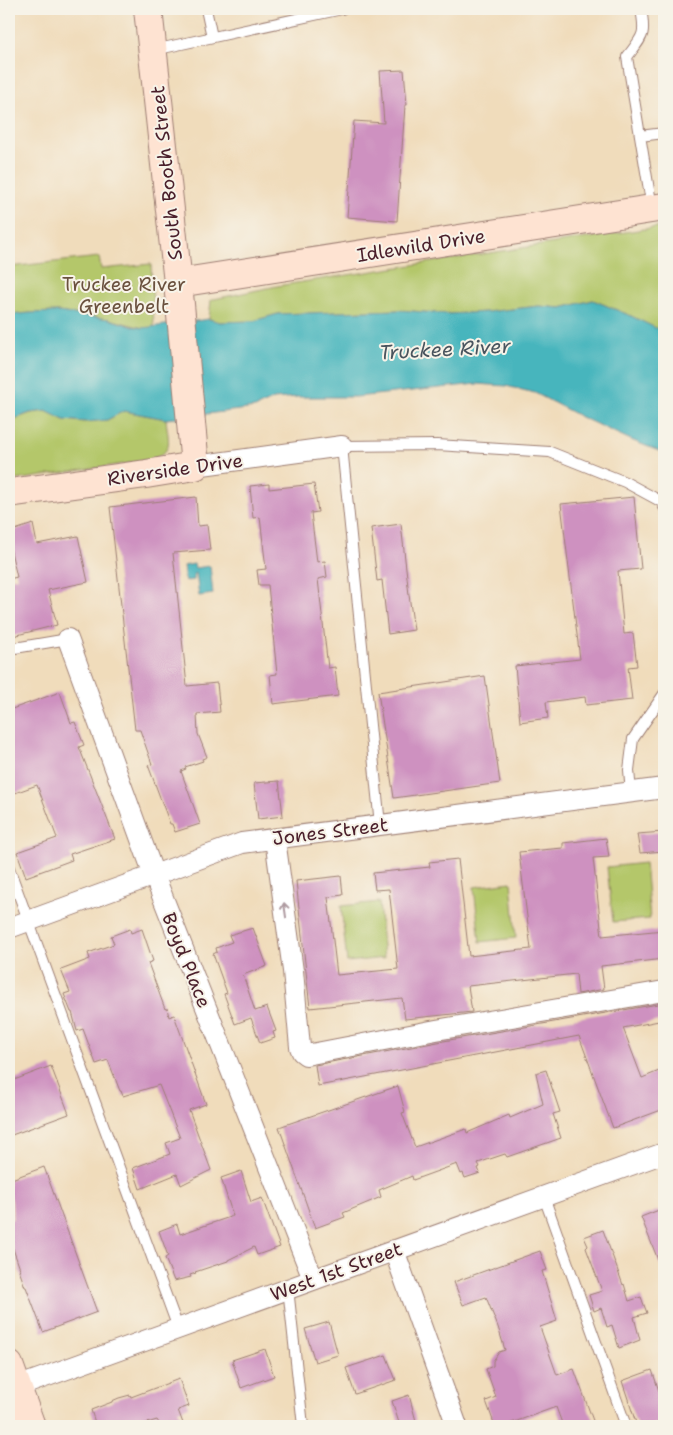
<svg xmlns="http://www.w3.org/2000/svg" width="673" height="1435" font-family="'Shantell Sans',sans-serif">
	<rect width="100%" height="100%" fill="#f7f3e8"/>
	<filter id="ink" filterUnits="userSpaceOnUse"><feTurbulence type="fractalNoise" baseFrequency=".02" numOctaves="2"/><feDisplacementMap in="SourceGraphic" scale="10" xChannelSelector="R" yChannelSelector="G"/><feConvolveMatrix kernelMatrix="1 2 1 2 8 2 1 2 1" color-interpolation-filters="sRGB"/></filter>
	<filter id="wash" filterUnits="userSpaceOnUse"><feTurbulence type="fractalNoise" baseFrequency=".0096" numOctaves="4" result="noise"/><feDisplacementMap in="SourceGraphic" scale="20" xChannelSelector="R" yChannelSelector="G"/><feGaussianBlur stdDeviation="1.12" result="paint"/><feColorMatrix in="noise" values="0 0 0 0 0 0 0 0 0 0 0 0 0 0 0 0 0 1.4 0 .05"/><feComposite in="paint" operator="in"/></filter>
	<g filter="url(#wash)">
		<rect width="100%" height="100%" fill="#f0dcbb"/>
		<path fill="#b4c76a" stroke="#7f734a" d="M664 226V332L631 316 593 300 561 308 539 306 487 312 448 314 399 310 278 314 253 321 220 322 209 319 211 300 214 299 277 286Z
			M99 257 101 269 151 264 154 327 143 328 109 319 58 312 30 313 9 315V267Z
			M46 411 64 420 86 422 107 420 124 411 166 419C168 442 175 450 151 460L9 481V421L31 413Z
			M645 863 650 919 613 922 607 867Z
			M511 882 516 938 480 942 474 887Z
			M379 902 384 958 347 962 341 906Z"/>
		<path fill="#46b5bd" stroke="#486a74" d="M593 300 631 316 664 332V453L631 440 581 417 535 393 506 386 477 384 356 397H298L274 399 255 408 166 419 124 411 107 420 86 422 64 420 46 411 30 413 9 421V315L30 313 58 312 109 319 131 326 143 328 209 319 220 322 253 321 278 314 399 310 448 314 487 312 539 306 561 308Z
			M194 564 195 568 210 566 213 594 199 596 196 573 194 574V580L185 581 183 566Z"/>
		<g id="blocks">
			<path fill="#ce91c0" d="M404 70 407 105H405L397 221 347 217 354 121 384 123 380 71Z
				M269 484V489L314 484 318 512 311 513 317 562 325 561 327 577 318 579 328 668 335 667 338 696 273 704 270 675 277 674 268 585H259L257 570 266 569 260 517 253 518 250 486Z
				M196 497 198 526 207 525 210 550 173 553 187 686 217 683 220 712 197 714 198 734 207 757 202 759 203 761 185 767 186 769 181 771 200 824 175 832 172 824H170L148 765 152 764 140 730H135L110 507Z
				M634 497 641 569 618 571 624 634 633 633 637 666 628 667 632 700 586 705 585 697 546 702 548 718 520 722 515 666 580 659 561 504Z
				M33 524 37 544 78 536 88 582 48 590 57 625 9 637V579L17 577 9 543V532Z
				M401 524 409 595 414 630 388 634 382 580 377 581 371 528Z
				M485 676 500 783 394 798 378 692Z
				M60 692 71 723 75 722 84 745 79 747 115 839 70 854 72 860 26 877 17 852 57 838 37 785 12 794 9 784V710Z
				M279 781 283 816 258 819 254 783Z
				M664 832V851L640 853 637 834Z
				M606 838 609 857 593 858 602 936 664 930V959L601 966 604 989 578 994 576 974 468 986 472 1012 405 1019 402 998 310 1008 296 881 341 876 343 895 328 897 337 975 398 969 389 889 375 890 373 873 430 867 429 862 458 859 469 956 531 949 519 852 563 848V843Z
				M253 928 267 966 243 975 255 1011 267 1007 276 1031 273 1032 275 1038 260 1043 251 1018 235 1024 224 994 227 993 213 954 217 952 216 948 232 942 229 935Z
				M130 929 131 933 142 929 153 961 148 963 165 1009 167 1008 169 1017 174 1015 206 1104 189 1110 211 1170 181 1185 177 1174 140 1189 133 1168 170 1154 166 1143 180 1138 159 1085 123 1096 121 1091H120L108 1060 96 1064 83 1029 77 1031 72 1012H71L64 994 70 992 61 970 90 959 88 953 114 944 111 936Z
				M664 1003V1020L623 1028 642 1078 664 1069V1109L613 1128 579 1036 318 1086 315 1065 438 1042Z
				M51 1066 69 1114 9 1136V1082Z
				M546 1070 560 1112 553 1114 561 1138 507 1157 505 1154 478 1163 480 1167 478 1168 480 1173 465 1178 463 1173 461 1174 457 1164 413 1180 412 1176 379 1190 381 1197 343 1213 345 1217 315 1228 279 1127 398 1086 405 1112 402 1113 415 1147 466 1129 467 1133 509 1115 510 1118 543 1104 536 1073Z
				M44 1167 97 1312 43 1332 26 1287H25L19 1270 20 1269 9 1237V1220L13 1219 12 1201 9 1189V1180Z
				M241 1171 251 1202 262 1198 280 1247 257 1255 254 1247 228 1260V1261L195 1272 196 1273 190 1275 191 1277 174 1281 165 1258 168 1256 159 1231 177 1224 180 1234 233 1216 221 1178Z
				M664 1208V1275L641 1217Z
				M603 1230 623 1285 624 1284 629 1301 641 1297 647 1313 634 1317 640 1340 619 1348 612 1325 607 1327 601 1308 594 1311 589 1295 602 1291 586 1248 588 1246 584 1237Z
				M540 1251 547 1270 542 1271 557 1321 540 1327 557 1375 574 1369 595 1426H563L556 1407 503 1426H495L486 1401 496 1397 486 1369 493 1366V1361L499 1352 505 1350 498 1327 486 1297 463 1305 454 1282Z
				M329 1322 338 1355 315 1362 305 1329Z
				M265 1349 274 1376 241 1388 232 1360Z
				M386 1355 396 1380 355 1394 346 1368Z
				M652 1370 659 1391 664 1389V1418L658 1420V1423L649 1426H637L622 1381Z
				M179 1379 189 1406 178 1410 184 1426H161L157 1420 137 1426H96L91 1410 112 1402V1401L119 1398 130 1395 131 1397Z
				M409 1395 416 1421 400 1426 392 1401Z"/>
		</g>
	</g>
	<g filter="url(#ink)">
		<use href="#blocks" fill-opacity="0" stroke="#9d7e73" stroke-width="1"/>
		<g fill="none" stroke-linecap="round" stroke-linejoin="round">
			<defs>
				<path id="lane" d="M206 9 212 37
					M641 9C646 36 643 36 627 57L652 208
					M154 50 342 9
					M640 136 664 133
					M9 649 68 639
					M631 793 629 770 633 739 664 694
					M380 825 342 446 437 445 550 452 625 482 662 502 664 507
					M9 868 178 1328
					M544 1197 626 1426
					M288 1288 303 1426"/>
				<path id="street" d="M195 466 342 446
					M68 639 154 875 313 1279
					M275 839 293 971 300 1047 302 1052 306 1055 436 1030 664 991
					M9 928 242 843 664 788
					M394 1250 457 1426
					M17 1387 664 1153"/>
				<path id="secondary" d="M178 283 664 207
					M9 493 146 474 195 466 178 283 148 9
					M9 1365 31 1426"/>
			</defs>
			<use href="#lane" stroke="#9d7e73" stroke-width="12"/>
			<use href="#street" stroke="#9d7e73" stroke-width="22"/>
			<use href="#secondary" stroke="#9d7e73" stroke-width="30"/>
			<use href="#lane" stroke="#fff" stroke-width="10"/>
			<use href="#street" stroke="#fff" stroke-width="20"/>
			<use href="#secondary" stroke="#fee3d2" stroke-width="28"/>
		</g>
		<defs><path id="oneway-shaft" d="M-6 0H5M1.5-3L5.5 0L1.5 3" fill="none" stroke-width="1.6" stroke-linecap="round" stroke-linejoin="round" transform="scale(1.25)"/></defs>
		<use stroke="#ae9aa0" href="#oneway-shaft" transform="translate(285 910) rotate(-98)"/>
	</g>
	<g text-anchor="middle" stroke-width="4" stroke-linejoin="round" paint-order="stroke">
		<g font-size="19" fill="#4a1f2b" stroke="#f7f3e8">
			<text transform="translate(166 173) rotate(-96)" y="7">South Booth Street</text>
			<text transform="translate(421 245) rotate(-9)" y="7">Idlewild Drive</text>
			<text transform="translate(175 469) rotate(-8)" y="7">Riverside Drive</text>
			<text transform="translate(330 831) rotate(-7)" y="7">Jones Street</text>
			<text transform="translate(187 960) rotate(68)" y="7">Boyd Place</text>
			<text transform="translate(336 1271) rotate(-20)" y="7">West 1st Street</text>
		</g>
		<g font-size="19" fill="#6a513e" stroke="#f7f3e8">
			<text x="124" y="291">Truckee River<tspan x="124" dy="22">Greenbelt</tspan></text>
		</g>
		<g font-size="20" font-style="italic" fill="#49545e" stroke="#f7f3e8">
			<text transform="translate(445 349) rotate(-3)" y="7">Truckee River</text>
		</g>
	</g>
	<rect width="673" height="1435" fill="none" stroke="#f7f3e8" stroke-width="30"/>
</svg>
